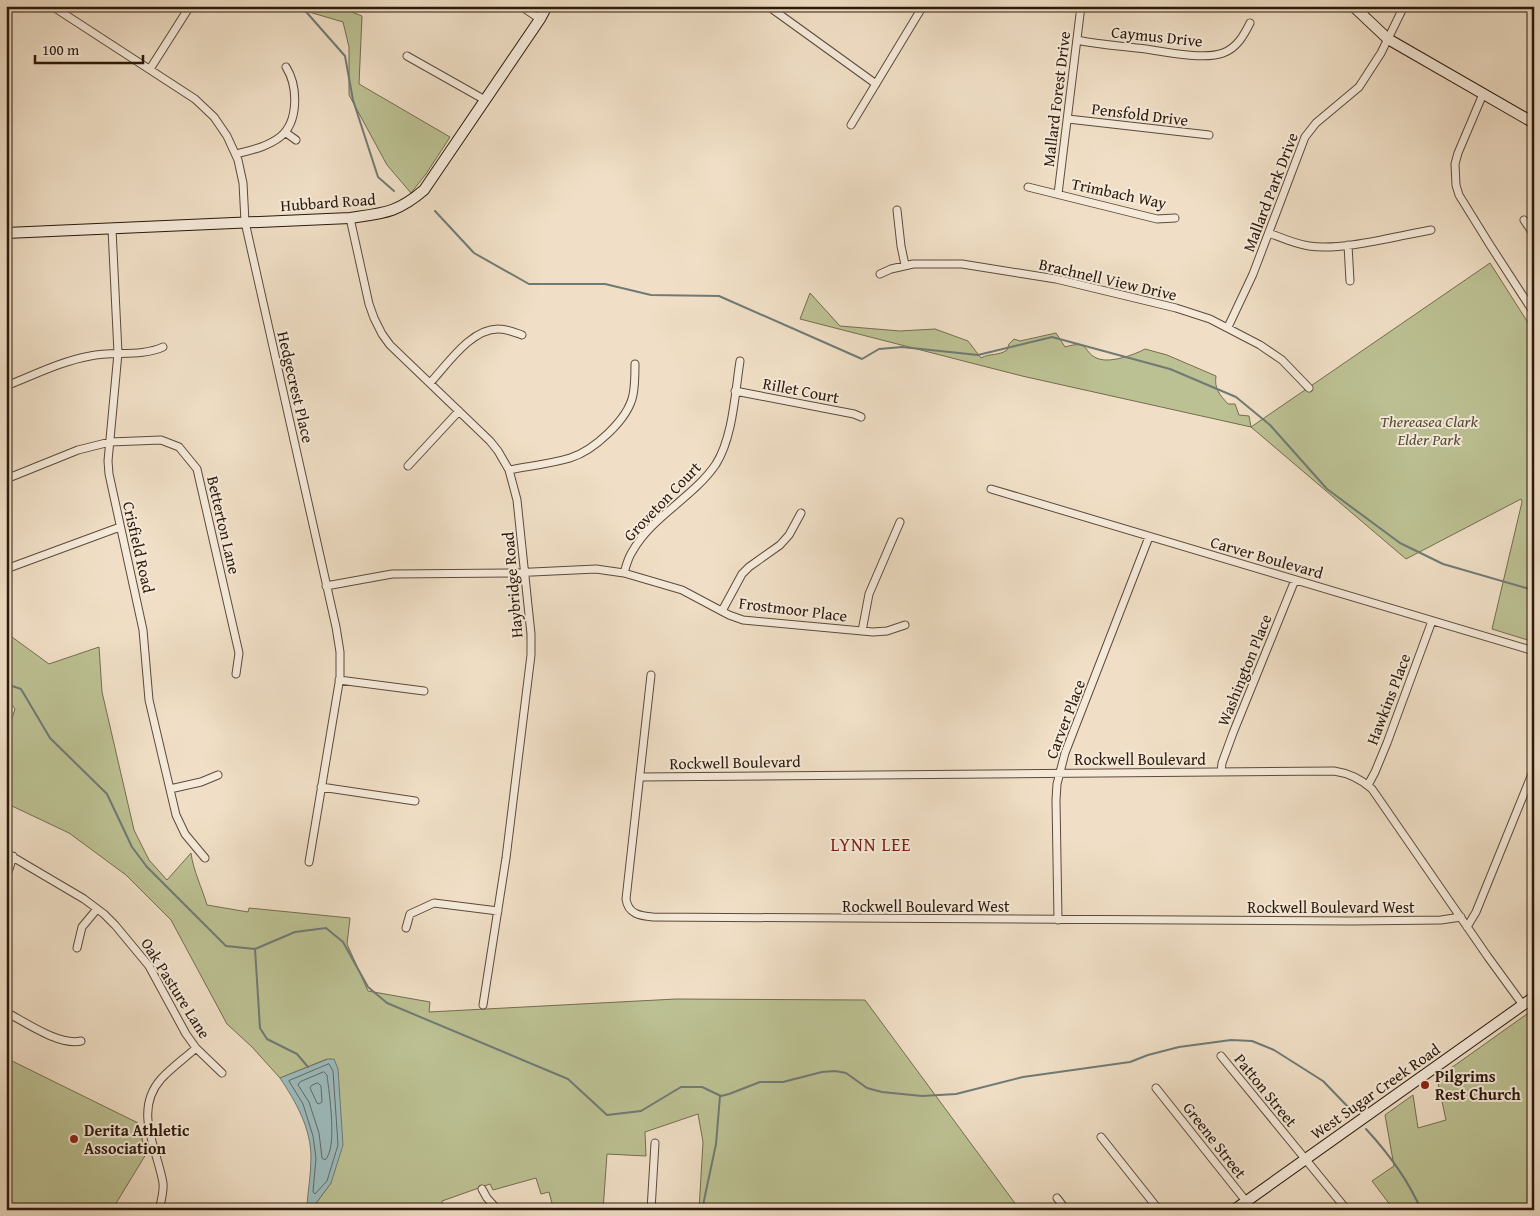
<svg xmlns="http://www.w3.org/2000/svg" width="1540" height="1216" font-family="'Gentium Book Plus',serif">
	<rect width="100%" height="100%" fill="#f0dfc6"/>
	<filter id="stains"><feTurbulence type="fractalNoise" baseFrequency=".004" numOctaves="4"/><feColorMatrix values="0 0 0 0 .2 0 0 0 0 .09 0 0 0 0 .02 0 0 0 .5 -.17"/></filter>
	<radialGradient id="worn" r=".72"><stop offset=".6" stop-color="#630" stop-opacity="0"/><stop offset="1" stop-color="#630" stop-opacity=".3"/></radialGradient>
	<path fill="#bcc193" stroke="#746d4f" d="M297 6H336L362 16 359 84 450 137 426 174 411 193 387 165 349 95V47L343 22 299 9Z
		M1490 263 1534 332V642L1492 629 1522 502 1521 499 1406 559 1251 427 1022 376 800 319 810 293 840 326 900 331 935 329 968 341 981 358C990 353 999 356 1007 350L1009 344 1014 339 1020 341 1056 333 1065 347C1092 339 1081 353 1099 359 1111 363 1134 355 1145 349L1167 355 1216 376C1214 389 1220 395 1228 404H1235L1239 415 1249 416 1251 427Z
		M6 630 12 637 49 664 99 647 102 692 134 830 149 860 167 880 191 853C193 870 202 888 207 905L248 912 249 908 350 918 347 944 368 991 430 1002 429 1012 676 999 865 1000 1020 1210H699L703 1142 698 1114 645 1132 646 1156 607 1154 603 1210H589L571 1205 553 1207 549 1192 541 1194 536 1178 493 1190 490 1184 442 1201 443 1210H311L331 1183 327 1059 280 1078 252 1047 227 1024 171 920 126 875 69 833 12 806 6 819V737L15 709 6 697Z
		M1534 1009V1210H1394L1372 1181 1394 1166 1385 1115 1413 1095 1418 1128 1446 1120 1437 1078Z
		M6 1058 138 1123 146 1154 112 1210H6Z"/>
	<path fill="#9dbbbc" stroke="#6f7a75" d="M328 1059H334L338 1069 343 1145 331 1183 311 1210 307 1205C308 1190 311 1174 311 1158 311 1128 296 1102 280 1078Z"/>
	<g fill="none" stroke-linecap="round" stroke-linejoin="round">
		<path stroke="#646a64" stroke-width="1" d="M329 1064 333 1071 338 1145 327 1181 315 1194 313 1192 316 1158 313 1136 303 1104 289 1081Z
			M324 1072 327 1075C329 1093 338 1148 325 1160L322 1158 319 1133 309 1102 298 1085 300 1082Z
			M318 1083 321 1086 322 1102 319 1104 317 1103 310 1088 311 1086Z"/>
		<path stroke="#6f7a75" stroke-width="2" d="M301 6 345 56 353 100 378 177 394 191
			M435 211 474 253 529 284H605L651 295 719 296 862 359 879 349 902 347 978 355 1052 337 1170 369 1236 397 1270 425 1327 489 1400 543 1443 564 1533 590
			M6 684 21 689 50 738 107 794 132 847 147 867 226 946 255 949 295 932 326 928 343 942 368 987 387 1003 568 1079 607 1115 641 1111 681 1087H702L721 1096 729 1094 760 1082H783L822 1072 835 1071 846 1073 867 1088 882 1092 922 1096 956 1094 1023 1077 1130 1062 1148 1055 1179 1047 1231 1040 1252 1041 1274 1050 1323 1081 1351 1110
			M255 949 260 1028 267 1039 297 1054 308 1067
			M1366 1129C1389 1154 1408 1179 1421 1210
			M702 1210 716 1144 720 1096"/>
		<defs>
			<path id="street" d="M52 6 195 99 214 117 227 136 238 160 243 183 245 222 336 627 340 652V677L309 862
				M521 6 540 19
				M768 6 876 84
				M1077 40C1100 45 1123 46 1146 49 1165 52 1205 60 1223 53 1237 48 1244 35 1250 23
				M407 56 485 100
				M150 69 190 6
				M1483 94 1458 153 1455 164 1456 185 1459 195 1490 245 1534 313
				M1068 119 1209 135
				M851 125 923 6
				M285 132 296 140
				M236 154C251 150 267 147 280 137 299 122 298 86 286 67
				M1028 187 1157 219 1175 218
				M1058 194 1081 6
				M897 210 901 246 905 265
				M350 218 369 304 374 318 382 334 390 345 490 441 498 451 509 470 517 500 531 634V655L506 858 483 1005
				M1524 220 1534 235
				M112 229 118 353 108 461 109 474 143 630 149 700 176 815 185 834 205 858
				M1269 233C1282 238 1295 244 1309 246 1343 251 1396 236 1431 230
				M1348 245 1350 281
				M880 274 891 269 913 264H962L1056 279 1176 308 1210 319 1260 345 1282 360 1309 388
				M1228 327 1253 274 1305 137 1316 123 1359 87 1381 53 1404 6
				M430 383C447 365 471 328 499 329 507 329 514 332 522 335
				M6 386C34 375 62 361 90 356 114 351 141 357 163 347
				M735 391 854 414 861 417
				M408 466 459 411
				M509 470C529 466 550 464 570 458 593 451 628 420 633 395 635 385 635 375 635 364
				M6 479 78 450 110 442 161 440 179 447 197 469 239 653 236 674
				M991 489 1534 651
				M6 569 120 527
				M624 573C626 566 628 558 632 552 652 516 693 498 716 464 733 437 735 393 740 361
				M326 586 392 574 511 573 596 569 624 573 682 590 729 615 743 620 873 632 887 631 905 625
				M722 611 742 574 749 567 780 545 789 535 801 513
				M862 631 869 594 900 522
				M651 675 626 899C628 914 640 916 653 917L1351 921 1441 920 1461 917
				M339 680 424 691
				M1221 772 1222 763 1233 733 1295 580
				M640 777 1334 771C1348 773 1361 779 1372 789L1488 957 1523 1005
				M1368 785 1375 772 1387 743 1432 621
				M321 787 415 801
				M170 789 201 782 218 775
				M6 853 84 899 104 914 115 925 149 966 186 1034 196 1048 222 1073
				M6 879 13 856
				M1058 920 1056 800 1057 784 1065 753 1149 537
				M1467 927 1476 912 1534 769
				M406 928 410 914 434 903 498 911
				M77 948 82 927 97 909
				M6 1012C25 1022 59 1046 81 1041
				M1221 1056 1347 1210
				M1156 1088 1253 1210
				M1101 1137 1159 1210
				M482 1189 487 1198 498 1210
				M1057 1198 1066 1210
				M159 1210C161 1202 164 1191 163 1183 157 1148 133 1111 161 1079 171 1068 185 1058 196 1048
				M651 1210 655 1143"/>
			<path id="secondary" d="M1353 6 1388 39 1534 123
				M6 233 350 218C384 213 397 213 424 190L540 19 547 6
				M1234 1210 1534 997"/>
		</defs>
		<use href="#street" stroke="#5c4a3a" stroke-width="9"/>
		<use href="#secondary" stroke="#2b190b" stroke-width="12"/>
		<use href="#street" stroke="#f5eada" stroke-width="7"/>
		<use href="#secondary" stroke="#f5eada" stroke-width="10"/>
	</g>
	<g fill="#8f2418" stroke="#f5eada" stroke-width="2">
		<circle cx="1425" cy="1085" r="5"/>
		<circle cx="74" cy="1139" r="5"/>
	</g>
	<g text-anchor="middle" stroke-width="4" stroke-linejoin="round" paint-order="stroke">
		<g font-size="16" fill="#2b190b" stroke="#f5eada">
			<text transform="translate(1157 36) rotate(6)" y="6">Caymus Drive</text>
			<text transform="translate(1056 99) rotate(-83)" y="6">Mallard Forest Drive</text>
			<text transform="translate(1140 114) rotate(7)" y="6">Pensfold Drive</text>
			<text transform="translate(1270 192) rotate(-69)" y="6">Mallard Park Drive</text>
			<text transform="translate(1119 193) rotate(12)" y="6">Trimbach Way</text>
			<text transform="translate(328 202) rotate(-4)" y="6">Hubbard Road</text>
			<text transform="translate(1108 279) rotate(13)" y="6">Brachnell View Drive</text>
			<text transform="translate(296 387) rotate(77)" y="6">Hedgecrest Place</text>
			<text transform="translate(801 390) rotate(11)" y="6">Rillet Court</text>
			<text transform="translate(662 501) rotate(-46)" y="6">Groveton Court</text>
			<text transform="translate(224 525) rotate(77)" y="6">Betterton Lane</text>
			<text transform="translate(139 547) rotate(77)" y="6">Crisfield Road</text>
			<text transform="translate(1267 557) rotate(16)" y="6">Carver Boulevard</text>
			<text transform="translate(512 585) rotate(-95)" y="6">Haybridge Road</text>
			<text transform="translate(793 609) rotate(7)" y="6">Frostmoor Place</text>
			<text transform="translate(1244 670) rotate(-68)" y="6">Washington Place</text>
			<text transform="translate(1388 699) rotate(-69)" y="6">Hawkins Place</text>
			<text transform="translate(1065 719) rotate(-69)" y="6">Carver Place</text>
			<text x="1140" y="765">Rockwell Boulevard</text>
			<text transform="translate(735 762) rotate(-1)" y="6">Rockwell Boulevard</text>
			<text x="926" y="912">Rockwell Boulevard West</text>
			<text x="1331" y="913">Rockwell Boulevard West</text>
			<text transform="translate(176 988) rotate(58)" y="6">Oak Pasture Lane</text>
			<text transform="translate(1266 1090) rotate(51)" y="6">Patton Street</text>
			<text transform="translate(1375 1091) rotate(-35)" y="6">West Sugar Creek Road</text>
			<text transform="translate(1215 1140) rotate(52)" y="6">Greene Street</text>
		</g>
		<g font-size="16" font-style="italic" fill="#564b34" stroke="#f5eada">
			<text x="1429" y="427">Thereasea Clark<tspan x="1429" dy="18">Elder Park</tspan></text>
		</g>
		<g font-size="16" font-weight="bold" fill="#2b190b" stroke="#f5eada" text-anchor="start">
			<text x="1435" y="1082">Pilgrims<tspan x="1435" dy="18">Rest Church</tspan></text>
			<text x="84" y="1136">Derita Athletic<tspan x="84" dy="18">Association</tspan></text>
		</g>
		<g font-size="18" letter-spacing="1" fill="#7a1f14" stroke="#f5eada">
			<text x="871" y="851">LYNN LEE</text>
		</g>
	</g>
	<rect width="1540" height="1216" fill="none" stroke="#f0dfc6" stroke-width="25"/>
	<rect x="8" y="8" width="1525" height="1201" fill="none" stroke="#2b190b" stroke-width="2.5"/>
	<rect x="12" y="12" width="1515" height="1191" fill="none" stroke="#2b190b"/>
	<path d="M35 55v8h108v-8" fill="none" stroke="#2b190b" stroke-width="2.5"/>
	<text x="42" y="55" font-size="15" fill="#2b190b" stroke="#f5eada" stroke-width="4" paint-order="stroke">100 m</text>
	<rect width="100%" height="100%" filter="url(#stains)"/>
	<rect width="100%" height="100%" fill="url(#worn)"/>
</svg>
